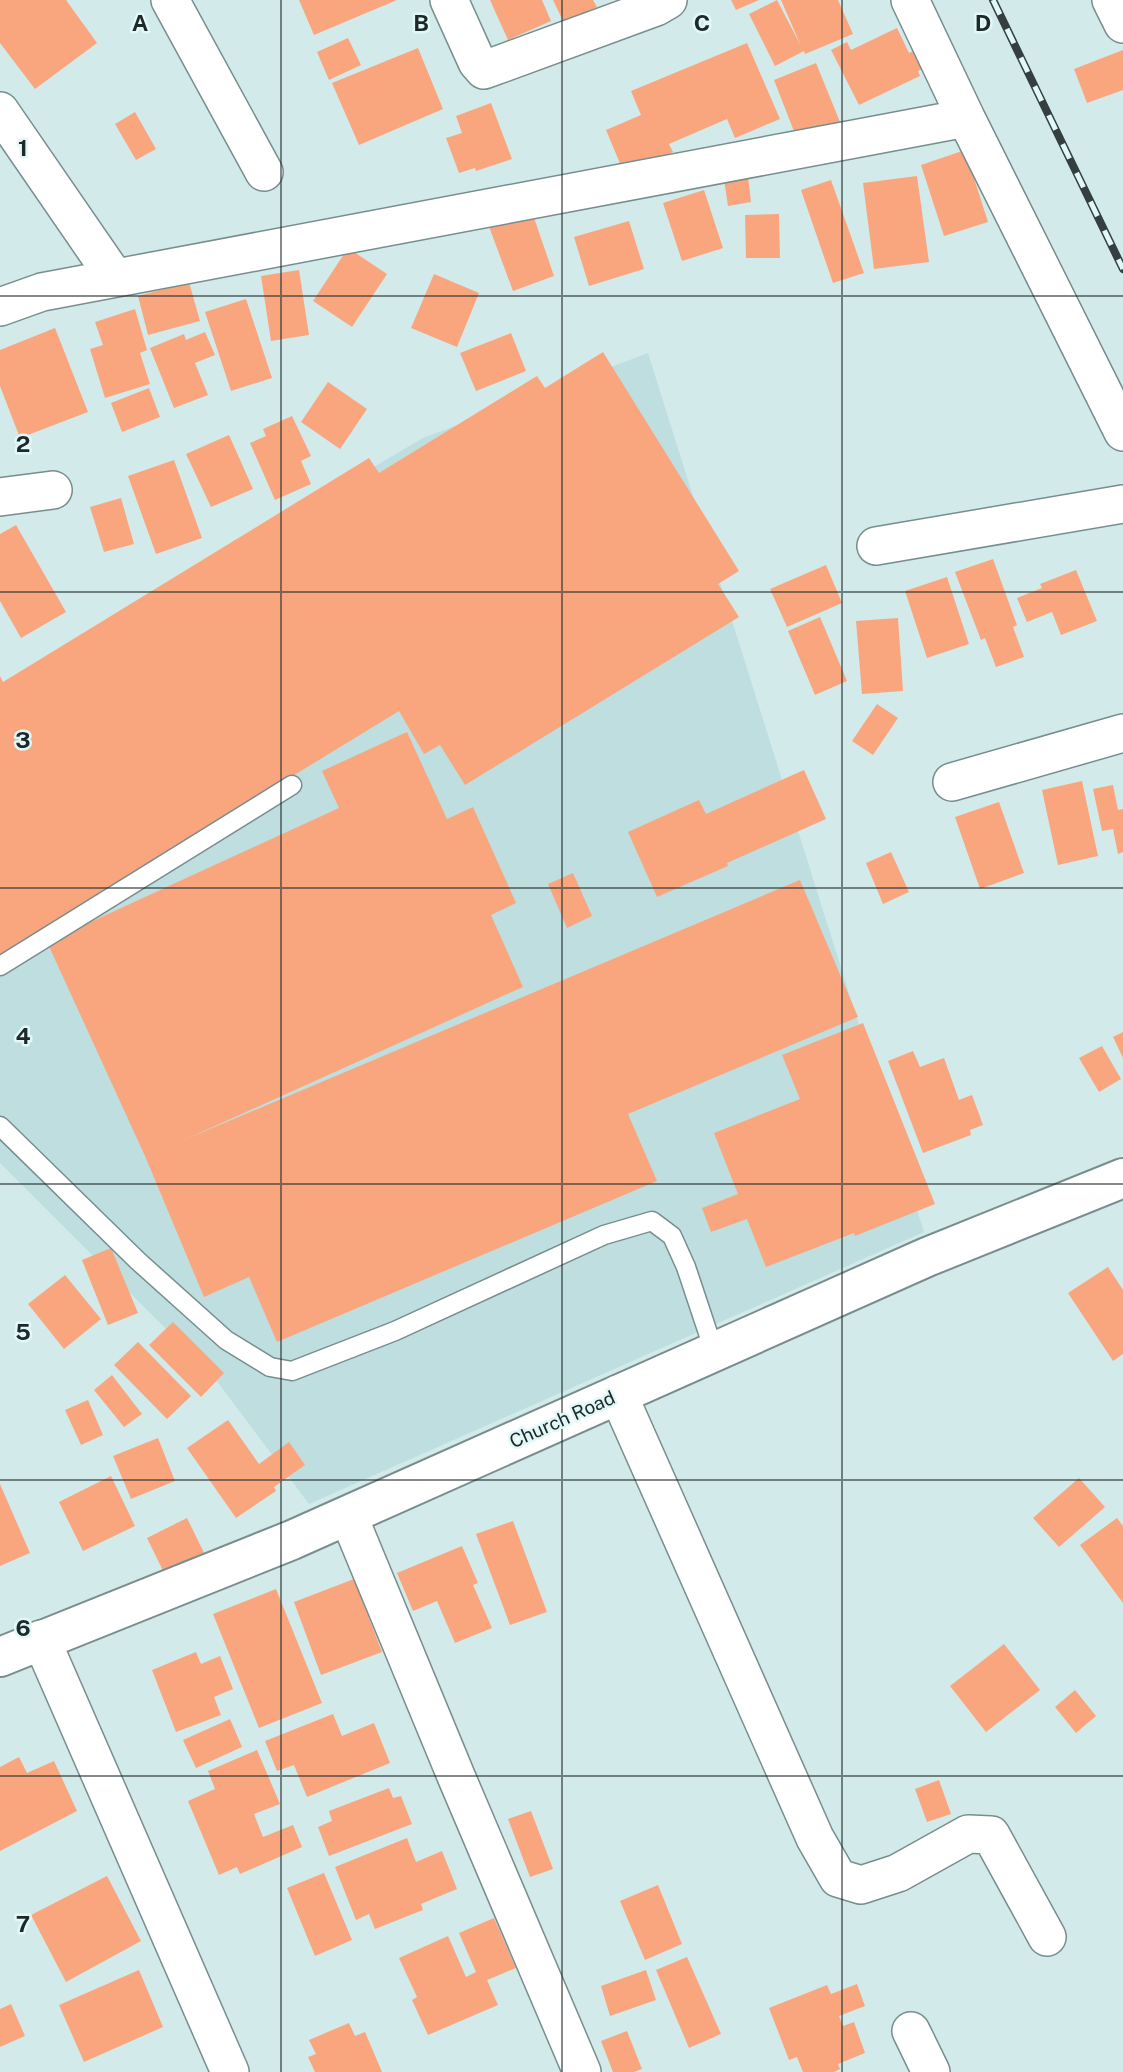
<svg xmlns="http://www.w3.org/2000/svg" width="1123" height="2072" font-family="'Public Sans',sans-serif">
	<rect width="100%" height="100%" fill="#d3eaeb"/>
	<path fill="#bededf" d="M648 353 924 1232 309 1504 213 1376 0 1163V687L423 438Z"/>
	<path fill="#f9a67e" d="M0 0H66L97 43 35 89 0 43Z
		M299 0H397L314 35Z
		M490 0H542L551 21 508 40Z
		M553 0H593L597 7 564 23Z
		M731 0H759L736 10Z
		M777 0 801 46 781 0H838L853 34 805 54 804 51 775 66 749 14Z
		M897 28 909 53 920 48 929 66 918 71 920 76 859 105 831 50 847 42 851 50Z
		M348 38 361 65 329 80 317 52Z
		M747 43 780 119 735 138 727 119 669 144 673 152 624 173 606 130 641 115 631 91Z
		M418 48 443 109 359 145 332 83Z
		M1123 50V90L1087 103 1074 69Z
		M816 63 840 122 797 139 774 80Z
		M491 103 512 159 476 171 475 168 459 173 446 138 462 133 456 116Z
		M135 112 156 149 136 160 115 124Z
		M965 150 988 222 944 236 921 165Z
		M747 169 751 202 728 206 723 173Z
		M917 176 929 262 874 269 863 183Z
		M831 180 864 273 833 283 801 190Z
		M704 190 723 248 682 261 663 203Z
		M531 209 554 276 513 291 488 224Z
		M779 214 780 258H746L745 215Z
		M629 221 644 269 589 286 574 237Z
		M348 248 387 274 352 327 313 301Z
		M299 270 309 335 271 341 261 276Z
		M434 274 479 293 457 347 411 328Z
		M189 282 200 321 148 335 138 296Z
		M246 299 272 378 231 391 205 312Z
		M135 309 147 350 140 353 150 384 105 398 90 349 103 345 95 322Z
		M55 328 88 412 20 438 0 386V350Z
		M205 332 215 355 195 363 208 395 174 408 150 348 184 334 186 340Z
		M511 333 526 371 476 391 460 353Z
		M603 352 739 571 718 584 739 617 465 785 440 745 424 754 399 711 0 955V676L3 682 369 458 379 473 537 376 545 388Z
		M328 382 367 409 340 449 301 422Z
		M149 388 160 417 122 432 111 403Z
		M292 416 311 456 301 461 311 484 275 500 250 443 266 436 263 429Z
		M229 435 253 489 211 507 186 454Z
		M174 460 202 538 156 554 128 476Z
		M121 498 134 544 104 552 90 507Z
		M16 525 66 612 21 638 0 601V534Z
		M993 559 1017 625 1013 627 1024 657 996 667 985 638 981 640 955 572Z
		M826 565 842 603 787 627 770 589Z
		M1076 570 1097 621 1061 635 1052 612 1027 622 1017 598 1042 588 1040 584Z
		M947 577 969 644 927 658 905 591Z
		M820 617 847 681 815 695 788 631Z
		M898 618 903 691 862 694 856 621Z
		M877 704 898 718 873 755 852 741Z
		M407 732 447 819 473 807 516 903 491 915 523 987 184 1140 800 880 858 1017 628 1114 657 1181 277 1342 249 1277 204 1297 145 1156 47 942 339 808 322 771Z
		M804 770 826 819 727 863 728 866 657 897 628 832 699 800 706 814Z
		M1082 781 1098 856 1058 865 1042 790Z
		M1113 785 1118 810 1123 809V852L1118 854 1113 829 1102 831 1093 789Z
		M999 802 1024 873 980 889 955 817Z
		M891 852 909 892 883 904 866 863Z
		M573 873 592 916 567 928 548 884Z
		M863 1023 935 1204 855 1236 854 1233 766 1267 747 1219 711 1232 702 1208 738 1194 714 1133 800 1099 782 1055Z
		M1123 1032V1058L1113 1037Z
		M1102 1046 1121 1079 1099 1092 1079 1058Z
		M913 1051 920 1067 944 1058 959 1100 972 1095 983 1125 970 1130 971 1135 923 1153 888 1061Z
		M111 1248 138 1313 108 1325 82 1260Z
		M1108 1267 1123 1290V1354L1113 1361 1068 1293Z
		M65 1275 101 1319 64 1349 28 1304Z
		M173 1322 224 1373 201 1397 149 1345Z
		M138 1342 191 1396 167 1419 114 1365Z
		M112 1375 142 1414 124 1427 94 1390Z
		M88 1400 103 1435 81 1445 65 1410Z
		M228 1420 259 1464 289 1442 305 1465 274 1487 276 1491 236 1518 187 1448Z
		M158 1438 175 1481 131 1499 113 1456Z
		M111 1476 135 1526 83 1551 59 1502Z
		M1079 1478 1105 1507 1059 1547 1033 1518Z
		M0 1484 30 1553 0 1566Z
		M187 1518 210 1565 170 1585 147 1538Z
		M1117 1518 1123 1526V1603L1080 1545Z
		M513 1521 547 1612 510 1625 476 1534Z
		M462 1546 478 1583 473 1585 492 1628 455 1643 437 1601 413 1611 397 1573Z
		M354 1579 382 1652 321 1675 294 1602Z
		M276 1589 322 1703 259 1728 213 1614Z
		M1004 1644 1040 1690 986 1732 950 1686Z
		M196 1652 201 1664 220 1656 233 1689 214 1697 221 1715 176 1732 152 1670Z
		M1075 1690 1096 1716 1076 1733 1055 1707Z
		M333 1714 342 1736 374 1723 390 1763 307 1797 294 1765 277 1771 265 1741Z
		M230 1719 242 1747 196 1768 183 1740Z
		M257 1750 280 1804 254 1814 263 1837 293 1825 302 1847 240 1874 237 1867 219 1875 188 1801 215 1789 208 1771Z
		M19 1757 27 1773 54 1761 77 1811 0 1851V1767Z
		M939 1780 951 1814 927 1822 915 1789Z
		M389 1788 393 1798 401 1796 412 1824 329 1856 318 1827 332 1821 329 1811Z
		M531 1811 553 1869 530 1877 508 1819Z
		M407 1838 416 1862 442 1851 457 1889 421 1904 423 1910 375 1929 369 1914 356 1920 335 1867Z
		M324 1873 352 1940 315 1956 287 1888Z
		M107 1876 141 1941 66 1982 31 1915Z
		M658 1885 682 1944 645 1960 620 1901Z
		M494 1918 516 1968 487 1980 498 2005 428 2035 412 2000 417 1997 399 1958 448 1936 466 1977 476 1972 459 1933Z
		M687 1957 721 2034 689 2048 656 1970Z
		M139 1970 163 2027 84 2062 59 2005Z
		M646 1970 656 2000 610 2016 601 1986Z
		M857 1984 865 2006 839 2016 843 2026 854 2022 865 2053 838 2064 840 2069 834 2072H803L797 2057 789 2060 769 2008 827 1985 831 1994Z
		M11 2004 25 2036 0 2047V2009Z
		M349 2023 355 2036 365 2032 382 2072H315L308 2057 316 2054 309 2040Z
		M627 2031 642 2069 634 2072H613L601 2041Z"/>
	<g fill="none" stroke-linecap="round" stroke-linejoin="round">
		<defs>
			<path id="service" d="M0 966 292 785
				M0 1126 138 1261 226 1340 270 1367 292 1371 395 1331 604 1235 652 1221 672 1236 686 1267 714 1351"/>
			<path id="minor" d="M170 0 264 172
				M449 0 477 62 484 70 656 7 668 0
				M910 0 966 118
				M1111 0 1123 24
				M0 111 115 278
				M0 307 42 292 966 118 1123 432
				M0 497 53 490
				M876 546 1123 504
				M952 782 1123 733
				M618 1394 815 1838 838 1878 861 1885 898 1873 968 1834 991 1835 1047 1937
				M348 1515 456 1776 582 2072
				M41 1639 230 2072
				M911 2031 931 2072"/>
			<path id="tertiary" d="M0 1657 292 1540 927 1257 1123 1178"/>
		</defs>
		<use href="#service" stroke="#788d8e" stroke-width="21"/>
		<use href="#minor" stroke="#788d8e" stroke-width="40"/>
		<use href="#tertiary" stroke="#788d8e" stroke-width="42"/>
		<use href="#service" stroke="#fff" stroke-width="18"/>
		<use href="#minor" stroke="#fff" stroke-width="37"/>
		<use href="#tertiary" stroke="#fff" stroke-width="38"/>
		<defs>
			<path id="rail" d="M993 0 1123 269"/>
		</defs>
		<use href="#rail" stroke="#353f40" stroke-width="8"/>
		<use href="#rail" stroke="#e1f8f8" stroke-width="5" stroke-dasharray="16" stroke-linecap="butt"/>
	</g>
	<path fill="none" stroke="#1f2828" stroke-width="2" stroke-opacity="0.55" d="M281 0V2072M562 0V2072M842 0V2072M0 296H1123M0 592H1123M0 888H1123M0 1184H1123M0 1480H1123M0 1776H1123"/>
	<g text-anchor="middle" stroke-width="5" stroke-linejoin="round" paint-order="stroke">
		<g font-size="19" fill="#1f2828" stroke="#e1f8f8">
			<text transform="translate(562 1419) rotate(-24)" y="7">Church Road</text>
		</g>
	</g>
	<g font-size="23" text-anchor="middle" font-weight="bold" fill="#1f2828" stroke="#e1f8f8" stroke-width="5" stroke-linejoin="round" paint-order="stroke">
		<text x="140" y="31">A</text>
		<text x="421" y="31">B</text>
		<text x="702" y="31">C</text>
		<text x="983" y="31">D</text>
		<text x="23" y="156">1</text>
		<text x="23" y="452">2</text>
		<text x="23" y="748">3</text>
		<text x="23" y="1044">4</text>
		<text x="23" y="1340">5</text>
		<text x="23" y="1636">6</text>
		<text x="23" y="1932">7</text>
	</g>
</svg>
